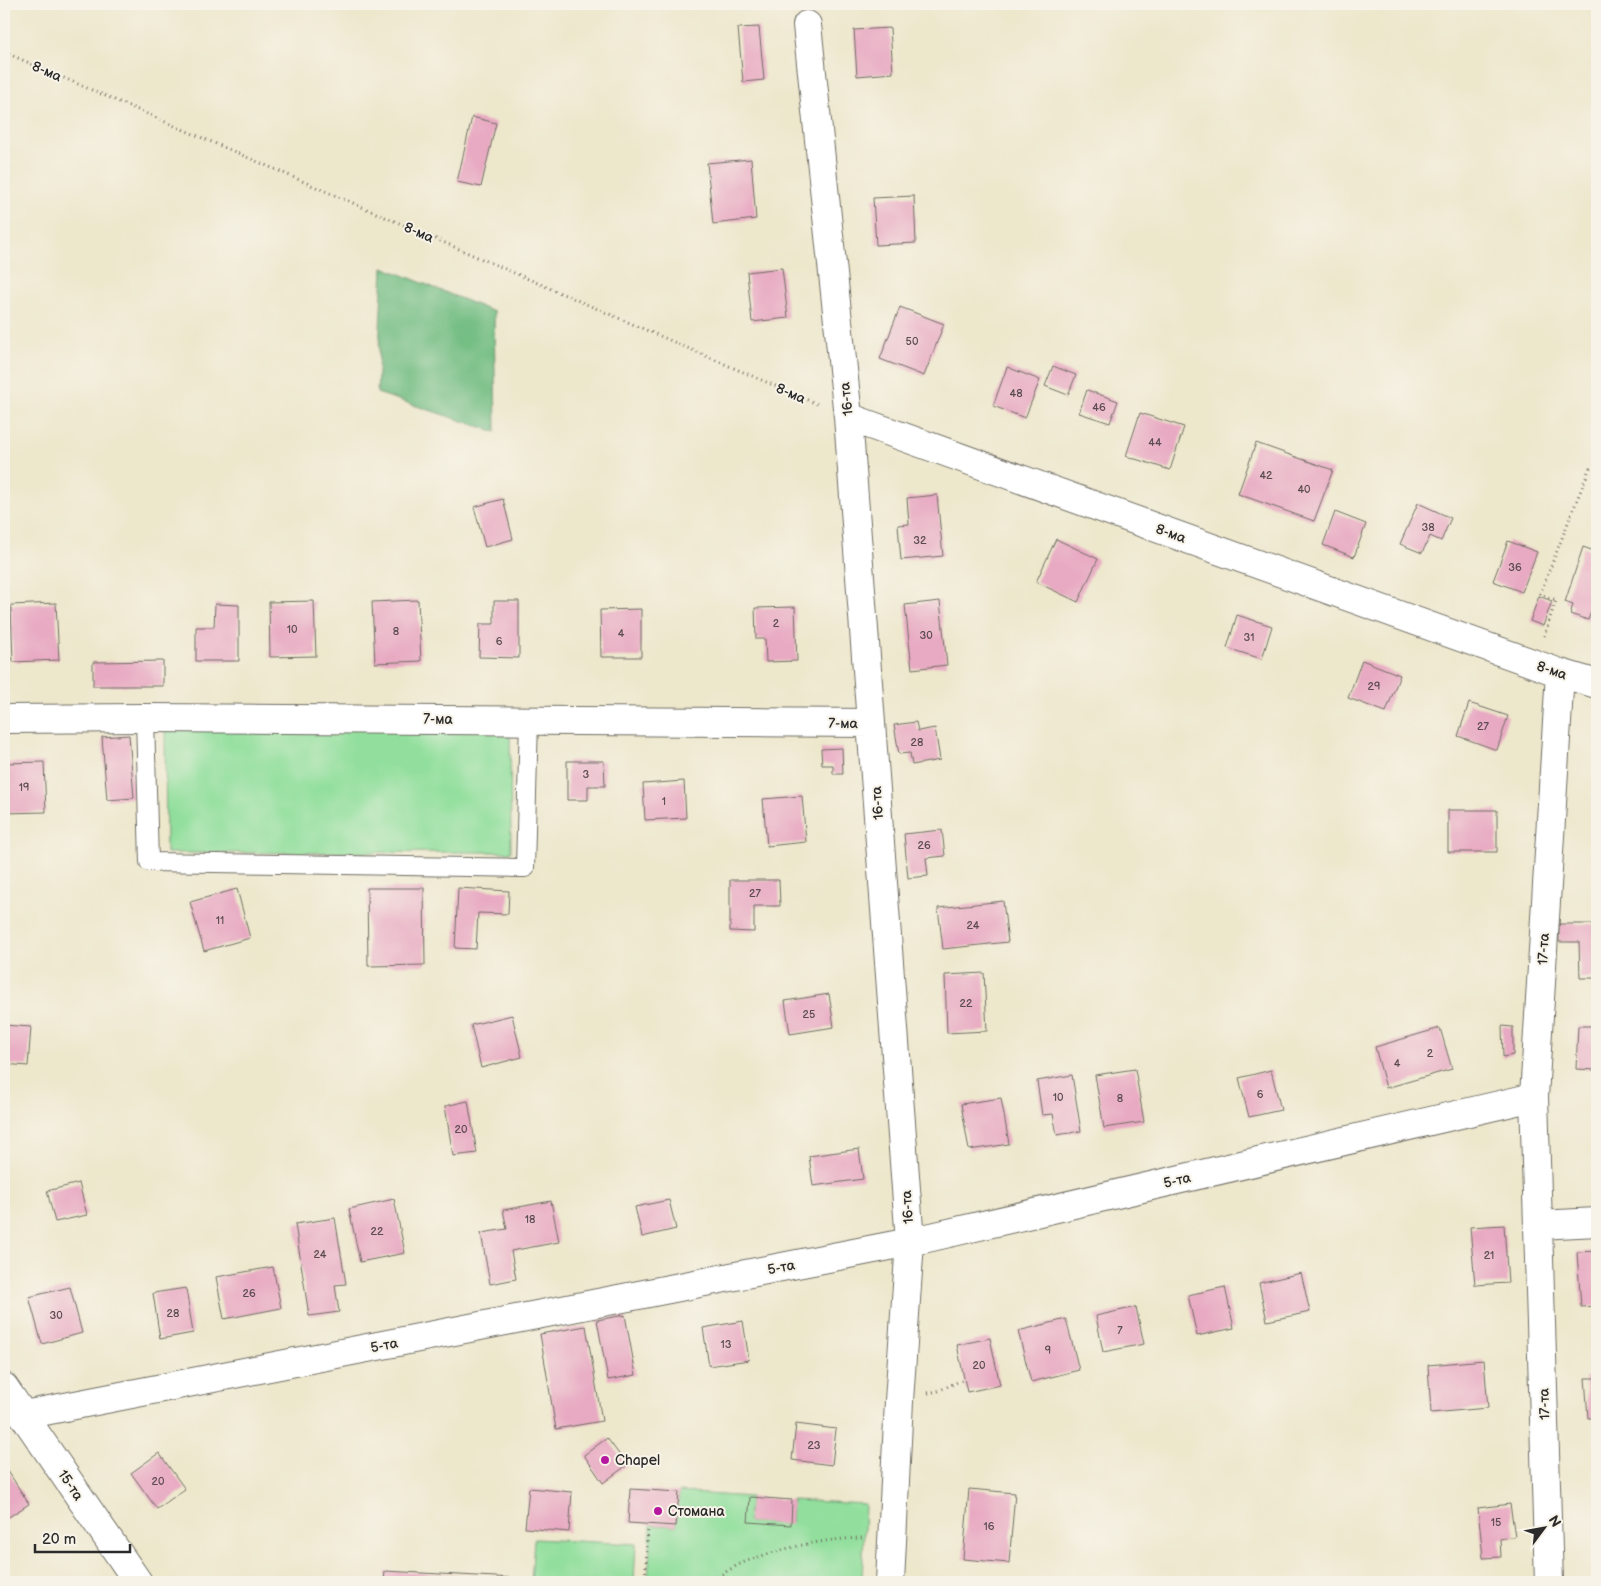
<svg xmlns="http://www.w3.org/2000/svg" width="1601" height="1586" font-family="'Balsamiq Sans',sans-serif">
	<rect width="100%" height="100%" fill="#f7f3e8"/>
	<filter id="ink" filterUnits="userSpaceOnUse"><feTurbulence type="fractalNoise" baseFrequency=".02" numOctaves="2"/><feDisplacementMap in="SourceGraphic" scale="10" xChannelSelector="R" yChannelSelector="G"/><feConvolveMatrix kernelMatrix="1 2 1 2 8 2 1 2 1" color-interpolation-filters="sRGB"/></filter>
	<filter id="wash" filterUnits="userSpaceOnUse"><feTurbulence type="fractalNoise" baseFrequency=".0096" numOctaves="4" result="noise"/><feDisplacementMap in="SourceGraphic" scale="20" xChannelSelector="R" yChannelSelector="G"/><feGaussianBlur stdDeviation="1.12" result="paint"/><feColorMatrix in="noise" values="0 0 0 0 0 0 0 0 0 0 0 0 0 0 0 0 0 1.4 0 .05"/><feComposite in="paint" operator="in"/></filter>
	<g filter="url(#wash)">
		<rect width="100%" height="100%" fill="#ede7cc"/>
		<path fill="#92df9d" stroke="#5e8564" d="M510 727 511 852 166 853 165 728Z
			M679 1492 750 1497 748 1522 791 1524 792 1500 865 1504 862 1582H648L651 1525 676 1526Z
			M534 1539 636 1544 634 1582H531Z"/>
		<path fill="#75be84" stroke="#507458" d="M383 267 494 312 496 432 377 393Z"/>
		<g id="blocks">
			<path fill="#e8aac2" d="M759 27 764 80 743 82 738 28Z
				M890 28 893 73 857 76 854 30Z
				M472 117 496 123 481 187 457 182Z
				M751 159 756 219 713 224 707 163Z
				M914 196 916 243 876 245 873 198Z
				M782 268 788 318 752 322 747 272Z
				M900 307 944 324 924 376 880 359Z
				M1053 366 1076 375 1068 395 1045 386Z
				M1007 367 1040 380 1025 418 993 406Z
				M1087 390 1118 401 1110 423 1079 413Z
				M1140 413 1184 427 1170 470 1126 456Z
				M1256 443 1333 470 1314 521 1238 494Z
				M937 495 943 556 901 560 898 525 909 524 907 498Z
				M503 499 513 539 485 547 474 507Z
				M1418 503 1451 518 1441 541 1430 536 1422 553 1400 544Z
				M1335 512 1366 524 1354 557 1323 545Z
				M1056 539 1098 559 1078 602 1036 582Z
				M1508 541 1537 552 1522 592 1493 581Z
				M1583 547 1597 552V614L1591 612 1588 620 1570 614 1573 605 1565 602Z
				M1539 596 1552 601 1543 626 1530 621Z
				M418 600 421 661 375 663 372 602Z
				M314 601 316 656 270 657 269 602Z
				M494 601H519V658L479 657 480 624H494Z
				M940 601 947 665 912 669 905 605Z
				M56 603 59 660 13 662 11 605Z
				M215 604 239 605V661H196V627H214Z
				M795 607 797 661 766 662 765 639H756L755 608Z
				M641 609V657H601L600 610Z
				M1237 615 1272 626 1262 659 1227 648Z
				M1362 660 1400 675 1386 712 1348 698Z
				M163 661V686H93V662Z
				M1469 703 1508 716 1497 750 1458 736Z
				M916 722 918 731 935 728 940 760 912 765 910 753 899 754 894 725Z
				M129 735 134 798 107 800 102 737Z
				M842 748 843 774H833V765H822L821 749Z
				M567 761H604L605 786H588V800H567Z
				M44 762 46 812 4 813V763Z
				M684 781 686 818 645 820 643 784Z
				M802 796 806 842 767 846 763 799Z
				M1448 810H1497V852H1448Z
				M942 830 945 856 926 858 928 876 908 878 904 834Z
				M730 880H779L780 906H754V932L730 931Z
				M367 888H424L425 965 368 966Z
				M458 888 509 891 508 914 478 913 476 949 455 948Z
				M237 889 250 938 204 951 190 902Z
				M1003 901 1008 942 943 949 938 908Z
				M1559 924H1597V978H1580L1579 942H1559Z
				M984 973 987 1031 947 1033 945 975Z
				M829 994 834 1027 790 1034 785 1001Z
				M512 1015 522 1057 481 1068 471 1025Z
				M4 1025 31 1027 28 1066 4 1064Z
				M1502 1026 1513 1027V1055L1503 1057Z
				M1578 1026H1597V1070L1576 1069Z
				M1440 1028 1452 1069 1386 1088 1375 1047Z
				M1135 1069 1144 1122 1104 1128 1095 1075Z
				M1271 1070 1281 1110 1249 1117 1239 1078Z
				M1072 1075 1081 1131 1057 1135 1053 1114 1042 1115 1037 1081Z
				M1001 1098 1009 1144 969 1150 961 1104Z
				M468 1101 477 1153 453 1156 445 1106Z
				M859 1149 863 1179 813 1186 809 1156Z
				M79 1183 87 1215 55 1222 47 1191Z
				M394 1199 405 1253 360 1262 349 1209Z
				M669 1200 676 1229 642 1237 635 1207Z
				M551 1201 559 1242 511 1251 516 1279 490 1284 481 1233 507 1229 503 1210Z
				M335 1218 346 1284 335 1285 339 1312 309 1316 295 1224Z
				M1504 1225 1508 1283 1475 1285 1470 1227Z
				M1597 1251V1306L1581 1307 1577 1252Z
				M273 1267 281 1308 224 1319 216 1277Z
				M1301 1273 1310 1312 1267 1321 1259 1283Z
				M70 1287 82 1333 42 1344 29 1297Z
				M1225 1287 1234 1328 1197 1336 1188 1295Z
				M186 1288 193 1333 160 1339 153 1293Z
				M1136 1307 1144 1344 1103 1352 1096 1316Z
				M625 1315 636 1375 608 1380 597 1320Z
				M1066 1319 1079 1370 1031 1382 1018 1331Z
				M743 1321 749 1360 709 1366 703 1328Z
				M586 1326 602 1421 556 1429 540 1334Z
				M990 1338 1000 1385 967 1392 957 1345Z
				M1484 1360 1488 1408 1431 1413 1428 1365Z
				M1585 1378H1597V1418H1588Z
				M796 1424 836 1429 832 1465 792 1460Z
				M607 1438 627 1465 603 1483 584 1455Z
				M159 1453 185 1489 157 1509 131 1473Z
				M4 1465 29 1504 4 1520Z
				M529 1488 572 1492 569 1532 525 1528Z
				M630 1489 679 1492 676 1526 628 1523Z
				M969 1489 1015 1493 1009 1563 963 1559Z
				M750 1497 792 1500 791 1525 748 1522Z
				M1510 1504 1515 1536 1500 1539 1501 1557 1483 1558 1478 1508Z
				M385 1571 514 1578V1582H384Z"/>
		</g>
	</g>
	<g filter="url(#ink)">
		<use href="#blocks" fill-opacity="0" stroke="#6f6d63" stroke-width="1"/>
		<g fill="none" stroke-linecap="round" stroke-linejoin="round">
			<defs>
				<path id="lane" d="M145 718 149 862 525 868 529 720"/>
				<path id="street" d="M807 25 848 417 910 1242 899 1401 890 1582
					M848 417 1560 673 1597 684
					M4 719 145 718 871 723
					M1539 1225 1597 1222
					M4 1387 138 1582
					M24 1415 910 1242 1534 1097
					M1549 1582 1534 1097 1560 673"/>
			</defs>
			<use href="#lane" stroke="#6f6d63" stroke-width="20"/>
			<use href="#street" stroke="#6f6d63" stroke-width="30"/>
			<path stroke="#6f6d63" stroke-width="3" stroke-dasharray="1 4" stroke-linecap="butt" d="M4 52 817 404
				M1544 636 1556 600 1540 594 1590 467
				M928 1393 938 1391 962 1380
				M645 1582 648 1528
				M709 1582C720 1576 731 1568 742 1563 780 1548 822 1539 862 1538
				M1593 1582 1597 1580"/>
			<use href="#lane" stroke="#fff" stroke-width="18"/>
			<use href="#street" stroke="#fff" stroke-width="28"/>
		</g>
	</g>
	<g fill="#b5179e" stroke="#f7f3e8" stroke-width="2">
		<circle cx="605" cy="1460" r="5"/>
		<circle cx="658" cy="1511" r="5"/>
	</g>
	<g text-anchor="middle" stroke-width="4" stroke-linejoin="round" paint-order="stroke">
		<g font-size="11" fill="#5a4b51">
			<text x="912" y="345">50</text>
			<text x="1016" y="397">48</text>
			<text x="1099" y="411">46</text>
			<text x="1155" y="446">44</text>
			<text x="1266" y="479">42</text>
			<text x="1304" y="493">40</text>
			<text x="1428" y="531">38</text>
			<text x="920" y="544">32</text>
			<text x="1515" y="571">36</text>
			<text x="776" y="627">2</text>
			<text x="292" y="633">10</text>
			<text x="396" y="635">8</text>
			<text x="621" y="637">4</text>
			<text x="926" y="639">30</text>
			<text x="1249" y="641">31</text>
			<text x="499" y="645">6</text>
			<text x="1374" y="690">29</text>
			<text x="1483" y="730">27</text>
			<text x="917" y="746">28</text>
			<text x="586" y="778">3</text>
			<text x="24" y="791">19</text>
			<text x="664" y="805">1</text>
			<text x="924" y="849">26</text>
			<text x="755" y="897">27</text>
			<text x="220" y="924">11</text>
			<text x="973" y="929">24</text>
			<text x="966" y="1007">22</text>
			<text x="809" y="1018">25</text>
			<text x="1430" y="1057">2</text>
			<text x="1397" y="1067">4</text>
			<text x="1260" y="1098">6</text>
			<text x="1058" y="1101">10</text>
			<text x="1120" y="1102">8</text>
			<text x="461" y="1133">20</text>
			<text x="530" y="1223">18</text>
			<text x="377" y="1235">22</text>
			<text x="320" y="1258">24</text>
			<text x="1489" y="1259">21</text>
			<text x="249" y="1297">26</text>
			<text x="173" y="1317">28</text>
			<text x="56" y="1319">30</text>
			<text x="1120" y="1334">7</text>
			<text x="726" y="1348">13</text>
			<text x="1048" y="1354">9</text>
			<text x="979" y="1369">20</text>
			<text x="814" y="1449">23</text>
			<text x="158" y="1485">20</text>
			<text x="1496" y="1526">15</text>
			<text x="989" y="1530">16</text>
		</g>
		<g font-size="14" fill="#2b2b2b" stroke="#f7f3e8">
			<text transform="translate(47 71) rotate(23)" y="5">8-ма</text>
			<text transform="translate(419 232) rotate(23)" y="5">8-ма</text>
			<text transform="translate(791 393) rotate(23)" y="5">8-ма</text>
			<text transform="translate(846 399) rotate(-96)" y="5">16-та</text>
			<text transform="translate(1171 533) rotate(20)" y="5">8-ма</text>
			<text transform="translate(1552 670) rotate(19)" y="5">8-ма</text>
			<text x="438" y="724">7-ма</text>
			<text transform="translate(843 723) rotate(1)" y="5">7-ма</text>
			<text transform="translate(877 803) rotate(-94)" y="5">16-та</text>
			<text transform="translate(1543 949) rotate(-87)" y="5">17-та</text>
			<text transform="translate(1177 1180) rotate(-13)" y="5">5-та</text>
			<text transform="translate(907 1207) rotate(-94)" y="5">16-та</text>
			<text transform="translate(781 1267) rotate(-11)" y="5">5-та</text>
			<text transform="translate(384 1345) rotate(-11)" y="5">5-та</text>
			<text transform="translate(1544 1404) rotate(-92)" y="5">17-та</text>
			<text transform="translate(71 1485) rotate(56)" y="5">15-та</text>
		</g>
		<g font-size="14" fill="#2b2b2b" stroke="#f7f3e8" text-anchor="start">
			<text x="615" y="1465">Chapel</text>
			<text x="668" y="1516">Стомана</text>
		</g>
	</g>
	<rect width="1601" height="1586" fill="none" stroke="#f7f3e8" stroke-width="20"/>
	<g transform="translate(1544 1528) rotate(58)" stroke="#f7f3e8" stroke-width="4" paint-order="stroke">
	<path d="M0-4L9 19L0 12L-9 19Z" fill="#2b2b2b"/>
	<text y="-8" font-size="14" font-weight="bold" text-anchor="middle" fill="#2b2b2b">N</text>
	</g>
	<path d="M35 1544v8h95v-8" fill="none" stroke="#2b2b2b" stroke-width="2.5"/>
	<text x="42" y="1544" font-size="15" fill="#2b2b2b" stroke="#f7f3e8" stroke-width="4" paint-order="stroke">20 m</text>
</svg>
